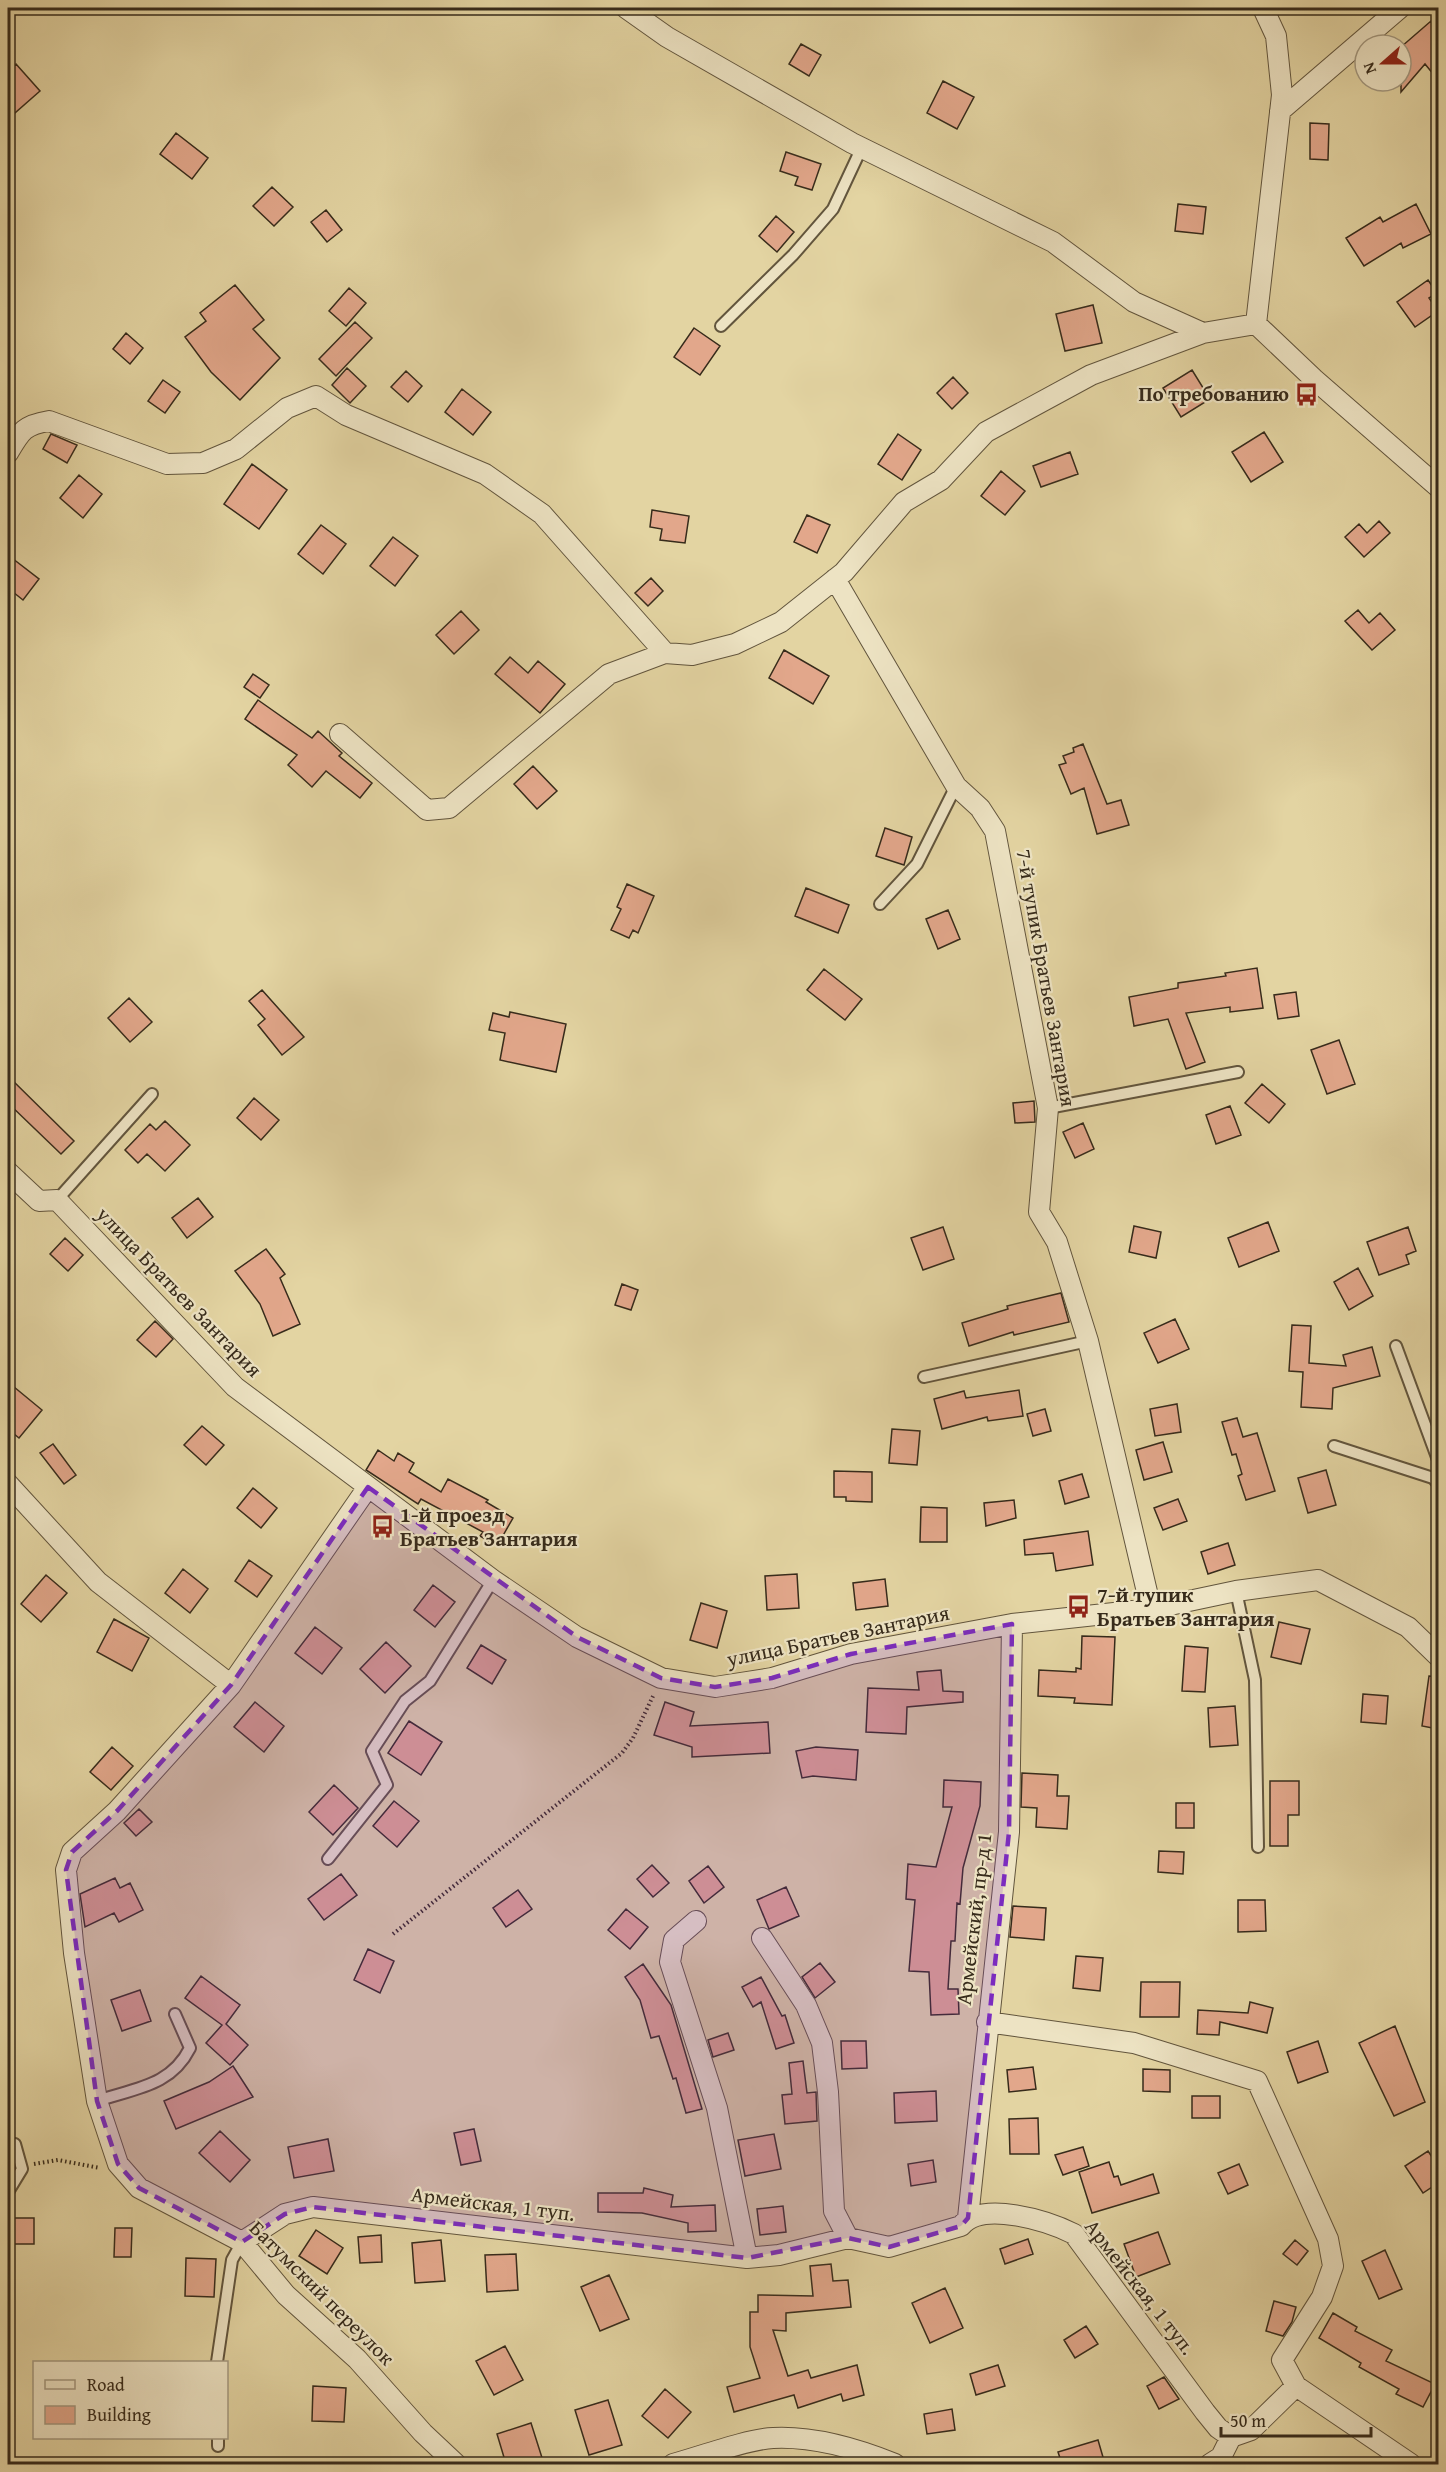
<svg xmlns="http://www.w3.org/2000/svg" width="1446" height="2472" font-family="'Gentium Book Plus',serif">
	<rect width="100%" height="100%" fill="#e3d4a2"/>
	<filter id="stains"><feTurbulence type="fractalNoise" baseFrequency=".00333" numOctaves="4"/><feColorMatrix values="0 0 0 0 .2 0 0 0 0 .09 0 0 0 0 .02 0 0 0 .5 -.17"/></filter>
	<radialGradient id="worn" r=".72"><stop offset=".6" stop-color="#630" stop-opacity="0"/><stop offset="1" stop-color="#630" stop-opacity=".3"/></radialGradient>
	<path fill="#e2a78b" stroke="#372b1b" stroke-width="1.5" d="M1431 21 1438 30V80L1425 64 1401 92V47Z
		M801 44 821 55 809 76 789 64Z
		M16 64 40 91 8 119V71Z
		M943 81 974 97 957 129 927 113Z
		M1310 123 1329 124 1328 160 1310 159Z
		M176 133 208 158 192 179 160 154Z
		M786 152 821 164 812 190 795 185 798 177 780 171Z
		M272 187 293 207 274 226 253 206Z
		M1178 204 1206 207 1203 234 1175 231Z
		M1416 204 1431 234 1403 248 1401 243 1364 266 1346 238 1380 217 1383 222Z
		M326 210 342 230 327 242 311 222Z
		M776 216 794 232 777 252 759 236Z
		M1428 280 1437 293 1429 298 1438 311 1415 327 1397 302Z
		M235 285 264 320 253 329 280 358 240 400 211 372 185 337 206 321 200 313Z
		M349 288 366 303 346 326 329 311Z
		M1093 305 1102 343 1065 351 1056 314Z
		M355 322 372 338 336 376 319 359Z
		M694 328 720 346 700 375 674 357Z
		M126 333 143 348 130 364 113 349Z
		M347 368 366 386 350 403 332 385Z
		M1192 370 1210 399 1181 417 1163 388Z
		M406 371 422 386 408 402 391 387Z
		M953 377 968 393 952 409 937 393Z
		M163 380 180 392 165 413 148 401Z
		M462 389 491 412 473 435 445 412Z
		M1264 432 1283 462 1251 482 1232 452Z
		M51 434 77 445 67 463 43 449Z
		M898 434 921 450 902 480 878 464Z
		M1070 452 1078 474 1041 487 1033 466Z
		M252 464 287 490 259 529 224 504Z
		M1001 471 1025 491 1005 515 981 496Z
		M79 475 102 494 83 518 60 498Z
		M652 510 689 516 685 543 660 540 662 529 650 527Z
		M807 515 830 525 817 553 794 542Z
		M1379 521 1390 533 1364 557 1345 537 1359 524 1367 533Z
		M321 525 346 544 323 574 298 554Z
		M393 537 418 556 395 586 370 566Z
		M8 555 39 579 23 600 8 588Z
		M651 578 663 591 648 606 635 593Z
		M1358 610 1369 623 1380 613 1395 630 1372 650 1345 621Z
		M461 611 479 630 454 654 436 635Z
		M784 650 829 676 813 704 769 678Z
		M510 657 528 673 538 661 565 684 540 713 495 674Z
		M253 674 269 685 260 698 244 687Z
		M258 700 312 738 318 731 342 753 339 756 372 783 360 798 326 771 312 787 288 765 297 755 245 719Z
		M1083 744 1107 804 1121 800 1129 825 1097 834 1084 788 1071 794 1059 765 1066 763 1063 756 1074 752 1073 748Z
		M533 766 557 791 537 809 514 784Z
		M885 828 912 837 904 865 876 856Z
		M627 884 654 896 638 933 633 930 629 938 611 930 621 909 617 907Z
		M806 888 849 905 838 933 795 916Z
		M948 910 960 939 938 949 926 919Z
		M1257 968 1263 1008 1230 1012V1007L1186 1013 1205 1062 1186 1069 1168 1019 1134 1026 1129 997 1178 988V983L1226 976 1225 973Z
		M824 969 862 999 845 1020 807 990Z
		M262 990 304 1037 282 1055 258 1025 265 1019 249 1001Z
		M1296 992 1299 1016 1278 1019 1274 995Z
		M129 998 152 1022 130 1042 108 1018Z
		M510 1012 566 1024 556 1072 500 1060 505 1033 489 1030 493 1013 509 1017Z
		M1339 1040 1355 1084 1327 1094 1311 1050Z
		M8 1076 74 1141 61 1154 8 1103Z
		M1262 1084 1285 1104 1269 1123 1245 1103Z
		M254 1098 279 1120 261 1140 237 1118Z
		M1034 1101 1035 1122 1015 1123 1013 1103Z
		M1230 1106 1241 1135 1216 1144 1206 1115Z
		M165 1121 190 1145 165 1171 147 1154 138 1163 125 1150 150 1124 156 1130Z
		M1083 1123 1094 1149 1075 1158 1063 1132Z
		M198 1198 213 1217 187 1238 172 1218Z
		M1268 1222 1279 1251 1239 1267 1228 1238Z
		M1134 1226 1161 1232 1156 1258 1129 1252Z
		M943 1227 954 1259 923 1270 911 1238Z
		M1408 1227 1416 1251 1406 1255 1409 1264 1379 1275 1367 1242Z
		M65 1238 83 1255 68 1271 50 1254Z
		M266 1249 285 1274 280 1278 300 1324 273 1336 260 1304 235 1271Z
		M1358 1268 1373 1296 1349 1310 1334 1282Z
		M622 1284 638 1290 631 1310 615 1305Z
		M1061 1293 1069 1322 1014 1335 1013 1332 969 1346 962 1323 1008 1309 1007 1306Z
		M1175 1319 1189 1349 1158 1363 1144 1333Z
		M155 1321 173 1339 156 1357 137 1340Z
		M1292 1325 1311 1326 1309 1363 1346 1366 1343 1355 1372 1347 1380 1376 1333 1388 1332 1409 1301 1407 1303 1372 1289 1371Z
		M8 1382 42 1410 19 1438 8 1429Z
		M1019 1390 1023 1416 988 1421 987 1417 942 1429 934 1399 964 1391 966 1398Z
		M1177 1404 1181 1432 1155 1436 1150 1409Z
		M1045 1409 1051 1431 1033 1436 1027 1414Z
		M1237 1418 1243 1437 1257 1433 1275 1491 1246 1500 1238 1476 1242 1474 1236 1454 1232 1455 1222 1422Z
		M202 1426 224 1445 206 1465 184 1445Z
		M892 1429 920 1431 917 1465 889 1463Z
		M1163 1442 1172 1472 1144 1480 1136 1450Z
		M53 1444 76 1475 64 1484 40 1453Z
		M378 1450 394 1461 398 1453 414 1463 409 1472 441 1492 448 1479 488 1500 486 1502 513 1518 497 1546 480 1536 483 1532 421 1499 418 1504 366 1470Z
		M1326 1470 1336 1505 1308 1513 1298 1478Z
		M834 1471 872 1472V1502L846 1501V1497H834Z
		M1082 1474 1089 1497 1065 1504 1059 1481Z
		M253 1488 277 1508 261 1528 237 1508Z
		M1178 1499 1187 1521 1163 1530 1154 1508Z
		M1014 1500 1016 1518 986 1526 984 1503Z
		M921 1507 947 1508V1542H920Z
		M1088 1531 1093 1565 1056 1571 1053 1553 1025 1555 1024 1540Z
		M1228 1543 1235 1565 1208 1574 1201 1552Z
		M249 1560 272 1576 257 1597 235 1581Z
		M183 1569 208 1589 190 1613 165 1593Z
		M797 1574 799 1608 767 1610 765 1576Z
		M46 1575 67 1593 41 1622 21 1604Z
		M885 1579 888 1606 856 1610 853 1583Z
		M433 1585 455 1602 435 1627 414 1610Z
		M701 1603 727 1611 717 1648 690 1640Z
		M114 1619 149 1638 132 1671 97 1652Z
		M1279 1622 1310 1629 1301 1664 1271 1657Z
		M315 1627 342 1648 322 1674 295 1653Z
		M1082 1636 1115 1637 1112 1705 1074 1703 1075 1698 1038 1696 1039 1670 1076 1672V1668L1081 1669Z
		M386 1642 411 1666 385 1693 360 1669Z
		M481 1645 506 1660 492 1684 467 1668Z
		M1185 1646 1208 1648 1205 1692 1182 1691Z
		M941 1670 943 1691 963 1692V1702L907 1707 906 1734 866 1732 868 1688 919 1690 917 1672Z
		M1429 1676 1438 1677V1729L1422 1726Z
		M1363 1694 1388 1696 1386 1724 1361 1722Z
		M255 1702 284 1726 264 1752 234 1727Z
		M665 1702 694 1712 690 1726 768 1722 770 1753 692 1757V1747L654 1735Z
		M1235 1706 1238 1745 1210 1747 1208 1708Z
		M409 1721 442 1742 421 1775 388 1753Z
		M112 1747 133 1766 111 1790 90 1772Z
		M816 1747 858 1750 856 1780 813 1776 802 1778 796 1751Z
		M1022 1773 1058 1775 1057 1796H1069L1067 1829 1036 1827 1037 1808 1021 1807Z
		M944 1780 981 1782 980 1806 963 1868 960 1904 957 1903 955 1941H951L948 1989H958L959 2014 931 2015 929 1972 909 1971 915 1900 906 1899 908 1864 936 1867 952 1807H943Z
		M1270 1781H1299V1815H1288V1846H1270Z
		M334 1785 358 1808 333 1835 309 1812Z
		M394 1801 419 1821 397 1847 373 1826Z
		M1176 1803H1194V1828H1176Z
		M139 1809 152 1822 136 1836 124 1823Z
		M1159 1851 1184 1852 1183 1874 1158 1872Z
		M652 1865 669 1883 653 1897 637 1879Z
		M708 1866 724 1887 704 1903 689 1881Z
		M341 1874 357 1895 324 1920 308 1899Z
		M115 1878 120 1888 130 1883 143 1910 119 1922 114 1913 85 1927 80 1894Z
		M786 1887 799 1916 769 1929 757 1900Z
		M518 1890 532 1909 506 1927 493 1908Z
		M1238 1900H1265L1266 1931 1238 1932Z
		M1013 1906 1046 1908 1044 1940 1010 1937Z
		M626 1909 648 1927 630 1949 608 1930Z
		M368 1949 394 1961 380 1993 354 1980Z
		M1076 1956 1103 1958 1100 1991 1073 1988Z
		M820 1963 835 1982 815 1998 802 1977Z
		M643 1964 671 2005 702 2109 686 2113 676 2078 673 2079 659 2036 651 2038 640 2000 625 1977Z
		M201 1976 240 2005 226 2024 248 2045 230 2065 206 2043 222 2025 185 1998Z
		M761 1977 782 2016 785 2015 794 2043 776 2049 761 2002 753 2007 742 1987Z
		M1141 1982H1180L1179 2017H1140Z
		M140 1990 151 2021 122 2031 111 2000Z
		M1250 2002 1273 2008 1267 2033 1220 2022 1219 2035 1197 2034 1198 2010 1248 2013Z
		M1395 2026 1425 2102 1394 2116 1359 2043Z
		M728 2033 734 2050 713 2057 708 2040Z
		M841 2041H866L867 2068 842 2069Z
		M1318 2041 1328 2072 1298 2083 1287 2052Z
		M803 2061 807 2093 816 2092 817 2121 785 2124 782 2095 792 2094 789 2063Z
		M233 2066 253 2097 176 2129 164 2101 209 2082Z
		M1033 2067 1036 2089 1009 2092 1007 2070Z
		M1143 2069 1170 2070V2092L1143 2091Z
		M936 2091 937 2121 895 2123 894 2093Z
		M1192 2096H1220V2118H1192Z
		M1038 2118 1039 2154H1010L1009 2119Z
		M474 2129 481 2161 461 2165 454 2133Z
		M220 2131 250 2160 230 2182 199 2153Z
		M774 2134 781 2169 745 2176 738 2140Z
		M328 2139 334 2171 294 2178 288 2147Z
		M1083 2147 1089 2166 1063 2175 1055 2155Z
		M1428 2151 1438 2166V2183L1423 2193 1405 2166Z
		M933 2160 936 2182 911 2186 908 2164Z
		M1109 2162 1114 2177 1118 2176 1121 2185 1153 2174 1159 2193 1092 2213 1079 2172Z
		M1239 2164 1248 2185 1228 2194 1218 2173Z
		M644 2188 673 2195 671 2207 715 2205 716 2231 688 2232V2223L642 2213 598 2212V2193H643Z
		M783 2206 786 2232 760 2235 757 2209Z
		M9 2218H34V2244H10Z
		M115 2228H132L131 2257H114Z
		M316 2230 343 2248 327 2274 299 2256Z
		M1158 2232 1170 2264 1136 2277 1124 2244Z
		M381 2235 382 2262 360 2263 358 2237Z
		M1028 2239 1033 2254 1005 2264 1000 2249Z
		M441 2240 445 2281 415 2283 412 2243Z
		M1295 2240 1308 2251 1297 2265 1283 2254Z
		M1385 2250 1402 2289 1379 2299 1362 2261Z
		M516 2254 518 2290 487 2292 485 2255Z
		M186 2258 216 2259 214 2297 185 2296Z
		M831 2264 833 2281 848 2280 851 2307 786 2313V2331L773 2330 788 2376 808 2370 811 2378 857 2365 864 2395 843 2401 841 2394 798 2408 794 2395 734 2412 727 2387 760 2378 750 2347V2312H758V2295L813 2296 810 2266Z
		M609 2275 629 2319 600 2331 581 2287Z
		M945 2288 963 2328 930 2343 912 2303Z
		M1274 2301 1296 2307 1292 2322 1283 2336 1266 2331Z
		M1333 2313 1357 2327 1355 2331 1392 2350 1386 2361 1435 2384 1423 2407 1396 2394 1399 2389 1359 2367 1361 2363 1319 2338Z
		M1086 2326 1098 2344 1075 2358 1064 2340Z
		M505 2346 523 2380 494 2395 476 2361Z
		M998 2365 1005 2386 976 2395 970 2374Z
		M1164 2377 1179 2399 1159 2409 1147 2386Z
		M313 2386 346 2388 344 2422 312 2421Z
		M665 2389 691 2412 668 2438 642 2416Z
		M608 2400 622 2445 589 2455 575 2410Z
		M952 2409 955 2430 927 2434 924 2414Z
		M531 2423 544 2464H506L497 2434Z
		M1098 2440 1105 2464H1062L1058 2452Z"/>
	<g fill="none" stroke-linecap="round" stroke-linejoin="round">
		<defs>
			<path id="lane" d="M721 326 793 255 833 209 862 147
				M880 904 917 864 956 786
				M1048 1108 1238 1072
				M57 1200 152 1094
				M1396 1346 1438 1460
				M924 1377 1088 1341
				M1334 1446 1433 1478 1438 1484
				M1236 1591 1255 1680 1258 1847
				M328 1859 387 1785 372 1751 405 1701 430 1681 493 1580
				M97 2101C136 2088 171 2086 190 2048L175 2014
				M8 2192 22 2169 15 2144
				M217 2362 232 2260 242 2242
				M218 2438V2446"/>
			<path id="street" d="M626 8 667 37 852 143 1053 242 1134 302 1203 333
				M1280 111 1400 8
				M1256 324 1282 95 1276 36 1263 8
				M1256 324 1314 379 1438 487
				M8 453C21 431 24 425 49 421L167 464 203 463 236 449 287 408 316 396 346 415 485 474 542 514 665 653 692 655 735 644 781 622 844 572 904 502 941 480 986 432 1091 375 1203 333 1256 324
				M835 579 956 786 980 808 995 831 1048 1108 1039 1212 1057 1242 1088 1341 1151 1609
				M340 734 427 810 449 808 609 674 665 653
				M8 1172 39 1201 57 1200 235 1387 493 1580 577 1637 661 1678 715 1687 772 1678 851 1654 1012 1624 1151 1609 1236 1591 1318 1580 1408 1627 1438 1656
				M8 1484 98 1582 231 1685
				M368 1487 231 1685 117 1811 72 1852 66 1870 74 1953 97 2101 118 2164 139 2188 242 2242 286 2295 357 2359 423 2433 456 2464
				M696 1921 674 1940 670 1962 717 2108 747 2258
				M762 1938 806 2005 822 2043 828 2092 834 2211 848 2238
				M987 2022 1134 2043 1257 2081 1328 2239 1333 2266 1322 2297 1282 2360 1296 2386 1411 2464
				M968 2218 1009 1832 1012 1624
				M242 2242 285 2214 313 2207 747 2258 779 2255 848 2238 889 2247 961 2226C982 2200 1048 2221 1074 2234L1205 2412 1218 2428 1231 2437
				M673 2464C699 2457 748 2439 773 2438 813 2436 858 2449 895 2464
				M1210 2464 1221 2457 1231 2437 1251 2430 1296 2386"/>
		</defs>
		<use href="#lane" stroke="#62553d" stroke-width="14"/>
		<use href="#street" stroke="#62553d" stroke-width="22"/>
		<path stroke="#372b1b" stroke-width="4" stroke-dasharray="1.5 3" stroke-linecap="butt" d="M393 1934 622 1753 633 1738 654 1694
			M34 2164 58 2160 100 2168"/>
		<use href="#lane" stroke="#ede3c3" stroke-width="10"/>
		<use href="#street" stroke="#ede3c3" stroke-width="20"/>
	</g>
	<path fill="#7b2cbf" fill-opacity="0.2" stroke="#7b2cbf" stroke-width="4.5" stroke-dasharray="12 8" stroke-linejoin="round" d="M368 1487 577 1637 661 1678 715 1687 772 1678 851 1654 1012 1624 1009 1832 968 2218 961 2226 889 2247 848 2238 747 2258 313 2207 285 2214 242 2242 139 2188 118 2164 97 2101 66 1870 72 1852 117 1811 231 1685Z"/>
	<defs>
		<symbol id="bus-bare" viewBox="-9 -9 18 18"><path d="M-5-6H5V4H4V6H2V4H-2V6H-4V4H-5ZM-3.5-4V0h7V-4ZM-3.5 1.2v1.5H-2V1.2ZM2 1.2v1.5H3.5V1.2Z" fill="#8f2418" stroke="#ede3c3" stroke-width="2.5" paint-order="stroke"/></symbol>
	</defs>
	<g fill-rule="evenodd">
		<use href="#bus-bare" x="1290" y="378" width="33" height="33"/>
		<use href="#bus-bare" x="366" y="1510" width="33" height="33"/>
		<use href="#bus-bare" x="1062" y="1590" width="33" height="33"/>
	</g>
	<g text-anchor="middle" stroke-width="4.5" stroke-linejoin="round" paint-order="stroke">
		<g font-size="21" font-weight="bold" fill="#372b1b" stroke="#ede3c3" text-anchor="start">
			<text x="1289" y="401" text-anchor="end">По требованию</text>
			<text x="400" y="1522">1-й проезд<tspan x="400" dy="24">Братьев Зантария</tspan></text>
			<text x="1097" y="1602">7-й тупик<tspan x="1097" dy="24">Братьев Зантария</tspan></text>
		</g>
		<g font-size="21" fill="#372b1b" stroke="#ede3c3">
			<text transform="translate(1046 978) rotate(80)" y="7">7-й тупик Братьев Зантария</text>
			<text transform="translate(179 1292) rotate(46)" y="7">улица Братьев Зантария</text>
			<text transform="translate(838 1636) rotate(-12)" y="7">улица Братьев Зантария</text>
			<text transform="translate(974 1919) rotate(-83)" y="7">Армейский, пр-д 1</text>
			<text transform="translate(493 2204) rotate(7)" y="7">Армейская, 1 туп.</text>
			<text transform="translate(1140 2287) rotate(52)" y="7">Армейская, 1 туп.</text>
			<text transform="translate(322 2293) rotate(45)" y="7">Батумский переулок</text>
		</g>
	</g>
	<rect width="1446" height="2472" fill="none" stroke="#e3d4a2" stroke-width="30"/>
	<rect x="9" y="9" width="1428" height="2454" fill="none" stroke="#372b1b" stroke-width="3"/>
	<rect x="15" y="15" width="1416" height="2442" fill="none" stroke="#372b1b" stroke-width="1.5"/>
	<rect x="33" y="2361" width="195" height="78" fill="#ede3c3" stroke="#a49980" stroke-width="1.5"/>
	<rect x="45" y="2380" width="30" height="9" fill="#ede3c3" stroke="#a49980" stroke-width="1.5"/>
	<text x="87" y="2391" font-size="18" fill="#372b1b">Road</text>
	<rect x="45" y="2406" width="30" height="18" fill="#e2a78b" stroke="#a49980" stroke-width="1.5"/>
	<text x="87" y="2421" font-size="18" fill="#372b1b">Building</text>
	<g transform="translate(1383 63) rotate(249)"><circle r="28" fill="#ede3c3" stroke="#a49980" stroke-width="1.5"/>
	<path d="M0-4.5L10 22L0 15L-10 22Z" fill="#8f2418"/>
	<text y="-9" font-size="16" font-weight="bold" text-anchor="middle" fill="#372b1b">N</text>
	</g>
	<path d="M1221 2427v9h150v-9" fill="none" stroke="#372b1b" stroke-width="3"/>
	<text x="1230" y="2427" font-size="18" fill="#372b1b" stroke="#ede3c3" stroke-width="4.5" paint-order="stroke">50 m</text>
	<rect width="100%" height="100%" filter="url(#stains)"/>
	<rect width="100%" height="100%" fill="url(#worn)"/>
</svg>
